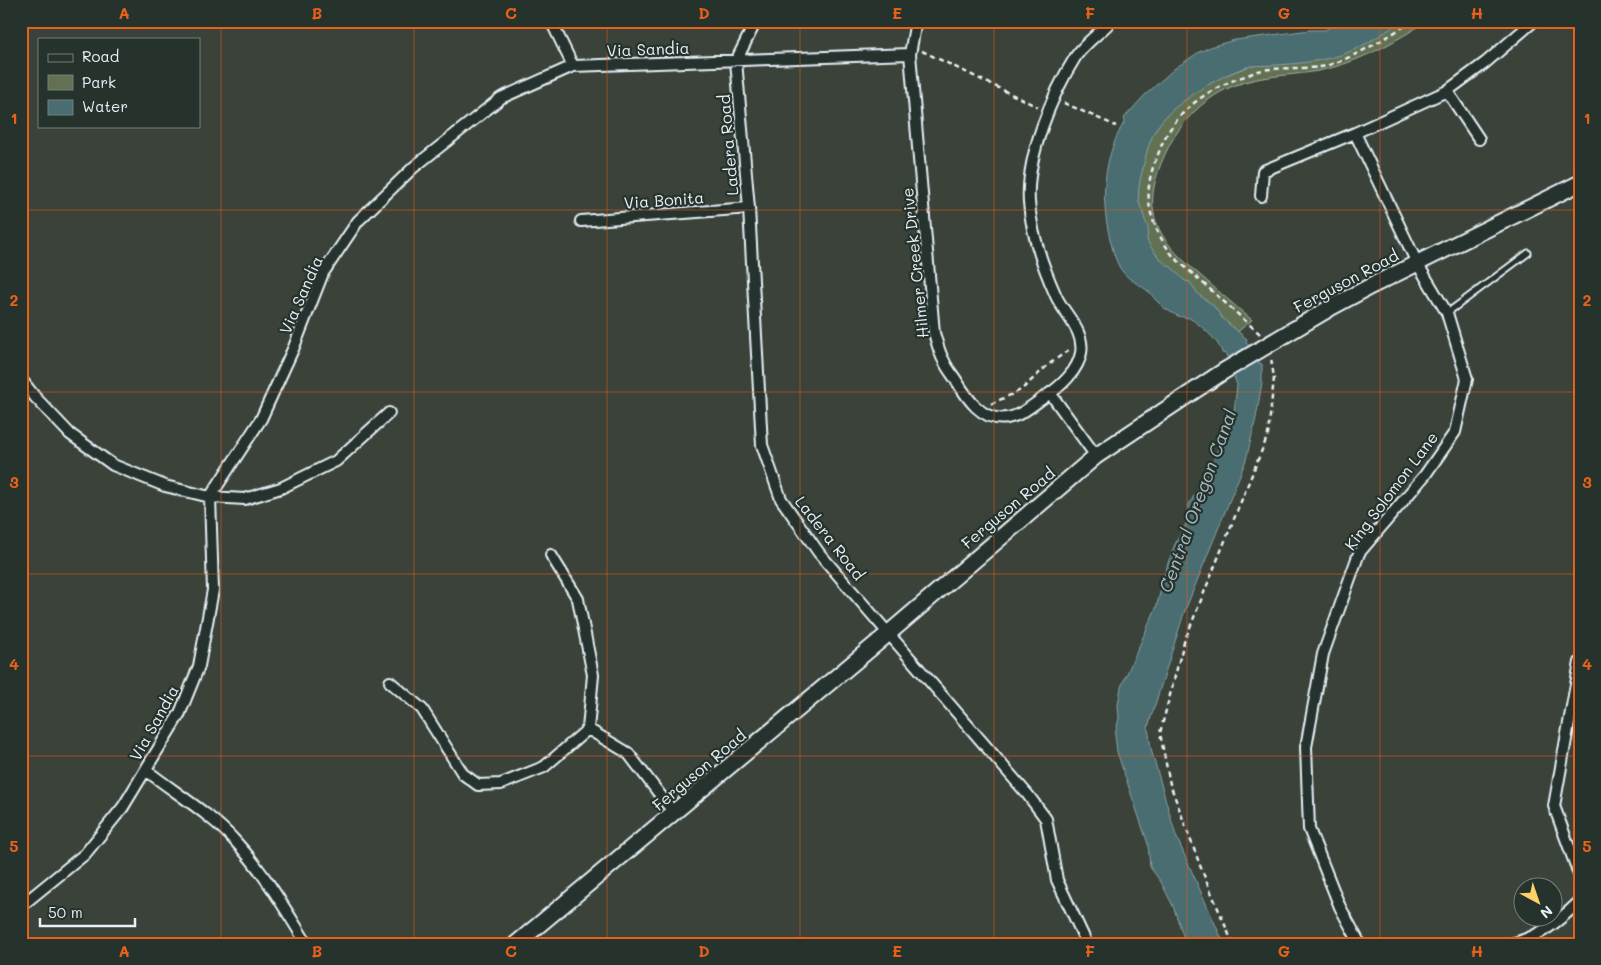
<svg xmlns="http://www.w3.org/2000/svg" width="1601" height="965" font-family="Mali,sans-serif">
	<rect width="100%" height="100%" fill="#3b4239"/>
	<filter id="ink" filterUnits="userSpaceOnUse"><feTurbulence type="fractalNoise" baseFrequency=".02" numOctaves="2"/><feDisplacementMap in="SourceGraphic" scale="10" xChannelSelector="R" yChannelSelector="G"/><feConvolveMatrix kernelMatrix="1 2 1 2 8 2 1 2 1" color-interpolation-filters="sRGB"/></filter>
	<g filter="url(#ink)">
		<path fill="#637152" stroke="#a6b1a5" d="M1370 21H1427C1393 43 1358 63 1318 71 1290 76 1262 75 1236 85 1206 96 1182 120 1168 148 1139 207 1152 235 1200 275 1217 290 1234 305 1252 320L1229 339 1159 278 1124 202 1167 97Z"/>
		<path fill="#4a6d71" stroke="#89a2a7" d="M1340 21H1401C1382 35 1354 53 1330 58 1313 62 1295 64 1277 65 1269 66 1259 65 1251 66 1225 72 1177 101 1161 122 1151 134 1146 153 1143 168 1140 180 1134 202 1144 212 1143 218 1146 222 1148 227 1149 231 1147 234 1147 238 1147 245 1162 262 1168 266H1170L1185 281 1190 282 1199 295 1213 305 1223 319 1247 339 1246 341 1259 363 1262 364V383L1256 418 1246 460 1184 613 1148 727 1151 749 1176 836 1224 944H1186L1173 906 1161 882 1150 867 1148 844 1117 752 1115 735 1119 718 1118 705 1121 687 1156 608 1168 563 1175 544 1186 524 1189 504 1206 477 1234 412 1237 385 1226 354 1222 353C1221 343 1199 323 1189 318 1186 317 1181 317 1178 316 1172 313 1163 308 1159 303 1155 300 1152 295 1149 292 1139 283 1128 281 1120 268 1115 260 1112 247 1110 239 1100 198 1103 157 1125 121L1124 118 1144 96 1174 69 1199 52 1213 46 1235 40 1310 30H1325Z"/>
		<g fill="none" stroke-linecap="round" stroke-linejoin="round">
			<defs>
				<path id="lane" d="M1447 313 1528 253"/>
				<path id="street" d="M551 21 573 66
					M756 21 736 61 749 208 762 445 781 499 819 553 1028 795 1046 819 1057 880 1087 944
					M916 21 910 54 934 333C937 342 939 353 944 361 947 368 952 374 956 380 967 398 982 422 1007 418 1021 416 1034 404 1046 396 1060 387 1078 371 1081 353 1085 331 1064 314 1056 296 1043 267 1031 234 1029 202 1026 157 1052 94 1076 56 1085 43 1100 33 1111 21
					M1447 91 1479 139
					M1261 196 1263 171 1355 133
					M581 221 749 208
					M21 379 35 397 70 434 113 465 165 486 210 497 245 499 281 488 336 461 389 413
					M1050 393 1096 456
					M551 555 578 599 593 675 588 729
					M1580 662 1554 806 1580 877
					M390 682 422 709 463 774 478 785 501 784 544 767 588 729 628 753 674 813
					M146 770C175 793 211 814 236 842 264 872 285 909 307 944
					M21 906 85 854 123 807 180 713 199 666 213 590 210 497 261 419 294 347 323 273 358 221 414 167 501 98 573 66 910 54
					M1360 944 1340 907 1309 829 1306 747 1323 654 1359 553 1425 475 1455 432 1467 379 1447 313 1417 263 1355 133 1447 91 1485 63 1534 21
					M1511 944C1541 936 1558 922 1580 901"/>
				<path id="secondary" d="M516 944 889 633 1096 456 1224 371 1330 308 1371 286 1580 183"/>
			</defs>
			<use href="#lane" stroke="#e8f1f8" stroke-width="9"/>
			<use href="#street" stroke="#e8f1f8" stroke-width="14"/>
			<use href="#secondary" stroke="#e8f1f8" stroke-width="19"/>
			<path stroke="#e8f1f8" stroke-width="2.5" stroke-dasharray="5 4" stroke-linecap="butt" d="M1246 21H1269
				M922 51 1038 107
				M1064 103 1116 126
				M1260 334 1174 257C1151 228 1141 197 1155 162 1159 153 1162 142 1167 134 1185 104 1213 87 1245 76 1251 74 1257 71 1263 70 1282 67 1301 69 1320 67 1346 63 1390 36 1412 21
				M991 404 1021 390 1048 365 1070 349
				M1233 944 1201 868 1170 784 1160 733 1184 642 1268 435 1274 378 1271 358"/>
			<use href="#lane" stroke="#26332d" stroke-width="5"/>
			<use href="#street" stroke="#26332d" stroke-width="10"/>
			<use href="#secondary" stroke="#26332d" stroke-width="15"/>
		</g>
	</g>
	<path fill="none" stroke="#e86118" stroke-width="1" stroke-opacity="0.55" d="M221 21V944M414 21V944M607 21V944M800 21V944M994 21V944M1187 21V944M1380 21V944M21 210H1580M21 392H1580M21 574H1580M21 756H1580"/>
	<g text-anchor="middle" stroke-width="4.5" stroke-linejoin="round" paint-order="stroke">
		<g font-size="16" fill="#e8f1f8" stroke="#26332d">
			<text transform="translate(648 49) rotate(-2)" y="6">Via Sandia</text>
			<text transform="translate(728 145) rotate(-95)" y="6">Ladera Road</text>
			<text transform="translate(664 200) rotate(-4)" y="6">Via Bonita</text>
			<text transform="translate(915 263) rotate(-96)" y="6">Hilmer Creek Drive</text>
			<text transform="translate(1346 281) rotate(-28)" y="6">Ferguson Road</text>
			<text transform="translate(301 295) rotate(-66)" y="6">Via Sandia</text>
			<text transform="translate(1391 491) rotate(-53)" y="6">King Solomon Lane</text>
			<text transform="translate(1008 508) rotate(-40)" y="6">Ferguson Road</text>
			<text transform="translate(830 538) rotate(52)" y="6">Ladera Road</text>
			<text transform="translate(154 723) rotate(-61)" y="6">Via Sandia</text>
			<text transform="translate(699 770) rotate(-40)" y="6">Ferguson Road</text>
		</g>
		<g font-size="18" font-style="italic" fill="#a9bcc2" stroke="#26332d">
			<text transform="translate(1198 501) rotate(-70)" y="6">Central Oregon Canal</text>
		</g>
	</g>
	<rect width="1601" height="965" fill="none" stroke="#26332d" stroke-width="55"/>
	<rect x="38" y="38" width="162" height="90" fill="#26332d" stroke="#747f7e"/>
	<rect x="48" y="54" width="25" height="8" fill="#26332d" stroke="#747f7e"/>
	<text x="82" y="62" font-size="15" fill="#e8f1f8">Road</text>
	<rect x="48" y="75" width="25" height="15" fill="#637152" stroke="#747f7e"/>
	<text x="82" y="88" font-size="15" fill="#e8f1f8">Park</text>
	<rect x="48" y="100" width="25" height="15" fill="#4a6d71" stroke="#747f7e"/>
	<text x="82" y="112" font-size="15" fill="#e8f1f8">Water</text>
	<g transform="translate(1538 902) rotate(140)"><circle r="24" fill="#26332d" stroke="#747f7e"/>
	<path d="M0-4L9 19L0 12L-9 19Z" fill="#ffd166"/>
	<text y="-8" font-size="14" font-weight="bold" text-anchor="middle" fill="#e8f1f8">N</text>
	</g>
	<path d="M40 918v8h95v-8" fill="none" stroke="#e8f1f8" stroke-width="2.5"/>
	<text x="48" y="918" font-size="15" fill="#e8f1f8" stroke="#26332d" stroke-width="4" paint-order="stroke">50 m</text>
	<rect x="28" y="28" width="1546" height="910" fill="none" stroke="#e86118" stroke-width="2"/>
	<g font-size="16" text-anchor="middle" font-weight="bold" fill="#e86118">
		<text x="124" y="19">A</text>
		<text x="317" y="19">B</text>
		<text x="511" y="19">C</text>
		<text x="704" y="19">D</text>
		<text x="897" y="19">E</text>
		<text x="1090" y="19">F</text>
		<text x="1284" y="19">G</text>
		<text x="1477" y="19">H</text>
		<text x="14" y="124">1</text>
		<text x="1587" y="124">1</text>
		<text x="14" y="306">2</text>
		<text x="1587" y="306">2</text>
		<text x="14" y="488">3</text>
		<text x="1587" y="488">3</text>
		<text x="14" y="670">4</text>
		<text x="1587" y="670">4</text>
		<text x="14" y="852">5</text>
		<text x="1587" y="852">5</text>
		<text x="124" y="957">A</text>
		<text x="317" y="957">B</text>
		<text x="511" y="957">C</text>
		<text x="704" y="957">D</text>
		<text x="897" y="957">E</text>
		<text x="1090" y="957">F</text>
		<text x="1284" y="957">G</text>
		<text x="1477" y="957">H</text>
	</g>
</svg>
